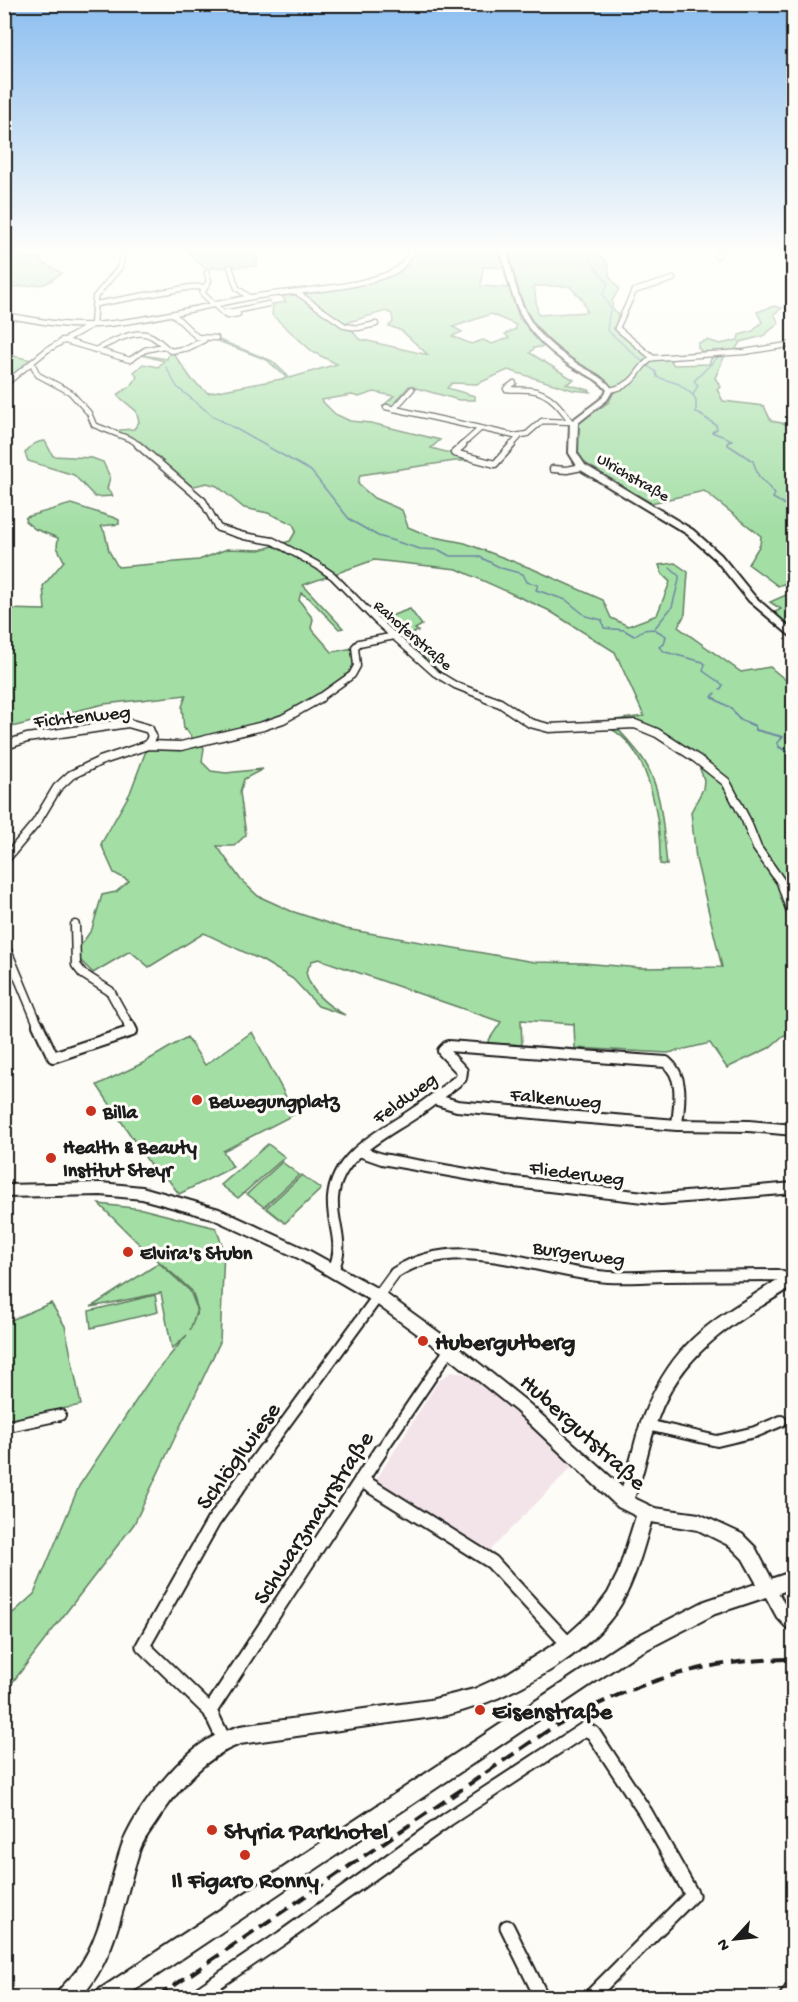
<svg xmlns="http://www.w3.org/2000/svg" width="798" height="2002" font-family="'Gochi Hand',sans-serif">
	<rect width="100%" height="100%" fill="#fdfcf7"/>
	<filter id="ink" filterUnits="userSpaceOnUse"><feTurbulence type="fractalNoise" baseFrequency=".0167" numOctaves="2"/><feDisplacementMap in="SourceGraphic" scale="12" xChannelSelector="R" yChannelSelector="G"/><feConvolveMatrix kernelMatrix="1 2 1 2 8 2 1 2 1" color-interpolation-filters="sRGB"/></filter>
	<g filter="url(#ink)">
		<path fill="#f3e4ea" d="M453 1371 473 1376 524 1420 572 1467 490 1550 376 1480 439 1380Z"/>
		<path fill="#a3dea5" stroke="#607d60" stroke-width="1.5" fill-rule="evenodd" d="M5 250 15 256 40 258 41 262 62 273 45 284 5 288Z
			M186 250H258L257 266 204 268Z
			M412 250H501L506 268 483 267 481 286 510 288 519 318 546 346 534 348 530 353 574 380 566 384 589 390 591 392 573 390 508 370 477 384 452 383 447 388 475 396V400H459L409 386 391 407 383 406 394 396 374 392 359 397 352 395 321 400 335 414 350 421 371 423 440 440 431 448 479 461H455L360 475 358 484 374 498 402 510 408 527 429 536 465 543 533 569 603 600 611 618 628 626 657 615 670 582 662 574 659 565 675 563 688 572 685 614 678 627 741 672 770 667 793 686V1037L784 1035 769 1048 727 1068 710 1043 668 1053 575 1048 574 1024 521 1020 522 1045 487 1043 501 1022 319 959 312 961 306 972C310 992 328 1006 345 1015L318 1006 293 979 263 961 204 933 149 967 130 951 93 973 80 960 79 948 92 929 102 895 116 892 129 881 114 873 101 844 130 793 147 748 200 743 204 748 202 762 211 771 226 773 263 769 244 779 240 792 246 835 234 846H217L241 880 258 896 291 911 346 929 534 962 583 963 641 968 722 967 696 859 691 812 703 789 704 780 699 766 691 757 641 728 616 727C625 737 636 748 643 759 663 789 663 831 667 865L660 864C661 824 651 750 611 729 605 727 599 725 593 723L644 716 615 652 548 610 457 569 374 560 303 585 343 628 339 629 309 598 301 593 299 600 313 619 311 628 332 652 354 648 355 675 334 691 288 718 194 741 186 729 184 730 182 707 186 695 104 704 12 727 5 721 4 609 45 610 43 586 64 561 57 547 58 538 35 529 25 521 26 517 71 504 115 518 119 520V524L101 526 105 533 109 551 118 567 199 560 227 549 260 550 290 541 296 531 293 524 268 513 244 508 217 486 207 483 190 487 146 448 117 433 120 430 134 429 139 422 136 411 117 395 132 385 137 377 134 372 143 364 158 367 164 361 142 355 167 359 169 353H173L193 381 208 393 287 378 267 360 215 340 217 339 272 361 290 378 337 364 313 352 272 315 273 304 286 302 282 296C311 294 386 282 407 264ZM386 311 392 314 393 322 389 326 402 331 428 355 359 339 351 329H356L345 323ZM491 314 516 325V329L505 334 509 338 492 344 483 340 471 344 452 336 462 332 453 327Z
			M506 250H537L542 253 556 250H596L608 264 610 277 619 289 612 301V308L618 314 616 329 618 332 651 358 667 357 674 365 709 364 713 354 725 355 715 378 721 387 717 389 723 401 764 406 771 421 793 425 790 436 794 441 793 587 786 583 778 586 748 564 760 545 761 536 704 491 651 503 653 506 587 469 577 455 578 423 609 402 615 390 552 347 524 317ZM534 286H569L582 299 587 312 538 315Z
			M774 306 782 308 774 314 779 323 763 336 740 342 734 352 704 353 698 348V343L708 340 720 344 738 340 739 335 753 331 762 322 757 312Z
			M5 354 31 360 5 384Z
			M45 441 53 456 92 458 103 462 110 477 107 489 113 496 95 497 74 475 28 461 25 453C30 446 36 441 45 441Z
			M793 592V634L772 614 781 609 770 602Z
			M410 609 422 625 415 629 418 631 405 637 424 654 441 674 382 622 388 617Z
			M252 1032 295 1114 223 1151 233 1167 179 1194 167 1178 161 1181 97 1085 143 1063 187 1037 205 1065Z
			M268 1144 285 1157 238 1198 221 1185Z
			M282 1162 299 1175 264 1207 247 1194Z
			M302 1175 321 1189 285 1223 266 1208Z
			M99 1204 142 1209 216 1228 224 1250 220 1342 134 1524 5 1692V1620L34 1594 79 1486 151 1378 187 1335 172 1349 161 1293 91 1307 159 1263 190 1291 197 1309 190 1330 198 1310 192 1291 136 1241Z
			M155 1295 158 1312 91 1328 89 1311Z
			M51 1303 65 1326 81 1405 5 1421 4 1323Z"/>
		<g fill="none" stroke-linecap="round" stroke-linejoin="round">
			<path stroke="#6c87a2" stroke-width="1.5" d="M589 254 593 264 608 283 603 295 610 308 607 330 643 362
				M718 357 694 381 698 385 693 395 696 400V412L716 425 717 429 712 432 732 440 727 443 728 445 753 461 758 475 775 494 773 498 789 507 794 513
				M648 366 656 372 657 377 679 384 693 395
				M166 367 177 387 213 416 311 471 350 520 378 536 420 549 439 550 450 556H478L501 568 523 574 527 582 538 585 536 590 566 600 586 616 602 620 604 628 624 630 634 636 643 630 654 629
				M670 568 679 576V580L672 607 654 629 666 636 664 644 659 647 665 652 703 662 705 664 703 671 723 685 720 690
				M715 693 712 697 716 699"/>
			<path stroke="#6c87a2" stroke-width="2" d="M713 698 731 708 739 719 755 726 756 730 783 737 777 743 779 747 794 755"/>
			<defs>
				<path id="street-far4" d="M717 256 720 250
					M230 267 237 288 249 297
					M207 273 209 281 202 293 224 314 227 316 238 314 235 311 223 313
					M299 294 345 326 358 328 376 324
					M96 304 191 287H205
					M235 311 268 304
					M4 315C34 320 64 327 95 325 148 321 199 307 252 297 298 289 347 291 391 273 401 269 407 260 411 250
					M174 315 197 337 216 338
					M93 325 95 297 120 267 123 250
					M62 340 130 360 145 350 163 346
					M95 350C110 344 135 327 151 336 159 340 164 347 171 351L188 348 204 340
					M653 358 617 328 634 291 673 279
					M32 363 38 375 70 392 89 413 94 425 132 440 140 446
					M514 383 506 389C514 390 522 389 530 390 550 392 561 408 571 422
					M4 385 47 350 90 326
					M610 390C641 384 635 367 653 358L744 352 794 344
					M386 407 515 436 527 434 542 421 574 422
					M394 409 412 389
					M461 446 480 429
					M511 446 520 436"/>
				<path id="street-far3" d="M138 445 203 501 218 528 244 536 273 541 317 565 333 576 376 620 435 673 455 685 490 699
					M463 445 454 453 495 464 512 445
					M553 469 567 470 582 467
					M318 699 352 675 357 666 355 647 359 643 395 636"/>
				<path id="street-far2" d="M486 698 500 703 530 723 549 728 635 724 657 733 697 759 726 782 746 820 757 848 781 882 794 921
					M4 751 9 744 27 738 128 723 149 729 152 736 148 745
					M4 861 36 823 57 788 71 775 100 761 148 745 181 746 263 726 283 719 320 698
					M75 925 76 965 83 974 110 991 130 1027
					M4 943 39 1027"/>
				<path id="street-far1" d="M38 1025 53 1057 132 1031 129 1025
					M434 1099 457 1106 577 1117 677 1125 749 1126 794 1130
					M359 1151 382 1159 506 1181 661 1199 794 1188
					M333 1270C346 1244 331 1224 333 1198 336 1155 382 1135 413 1114 430 1103 445 1090 461 1078L462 1071 443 1051 448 1046 666 1062C685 1077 679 1104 677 1125
					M647 1425 717 1441 755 1432 781 1421
					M4 1427 60 1415
					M264 1452 395 1273C459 1231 539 1272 608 1277 626 1278 645 1277 663 1276 701 1276 739 1275 777 1275L790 1280
					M380 1452 450 1349"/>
				<path id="street" d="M361 1480 492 1562 569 1645
					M768 1587 782 1613 794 1626
					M210 1711 381 1450
					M224 1740 210 1711 143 1646 213 1522 265 1450
					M507 1927 542 1998
					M193 1998 282 1938 448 1819 585 1729 593 1733 645 1812 692 1895 589 1998
					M786 1998 794 1986"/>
				<path id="secondary" d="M501 250H507C519 304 525 329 573 361 587 371 603 375 613 390L607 400 578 423 577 453 585 465 693 530 721 555 755 597 794 631V639L749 601 715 559 687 534 579 469 569 453 570 422 602 398 607 390C597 377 581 373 568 364 520 331 513 304 501 250Z
					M101 1183 142 1187 219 1209 308 1250 382 1291 455 1344 526 1401 622 1487C631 1465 634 1440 643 1417 667 1355 698 1328 754 1295 767 1287 780 1277 794 1272V1286C735 1322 683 1350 658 1418 648 1444 645 1472 634 1498L655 1508 699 1514 742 1534 755 1547 776 1587 774 1593 768 1595 762 1593 743 1559 730 1546 698 1530 651 1522C643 1550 635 1579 621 1604 590 1657 505 1701 447 1715L240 1744C202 1758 179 1789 157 1821 151 1830 144 1839 140 1849 123 1900 118 1957 80 1998H55C59 1988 66 1983 72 1976 81 1966 88 1953 93 1941 106 1911 111 1878 121 1848 133 1813 175 1760 206 1741 217 1734 228 1730 240 1726L430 1700 474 1689 505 1675 564 1638 596 1609 608 1593 618 1573 636 1516 618 1507 516 1411 445 1354 372 1301 298 1258 211 1218 142 1199 101 1195 4 1197V1185Z"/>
				<path id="primary" d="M794 1571V1588L715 1614 632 1657 123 1998H94L97 1991 620 1645 705 1601Z"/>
			</defs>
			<use href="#street-far4" stroke="#1c1c1c" stroke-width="7"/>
			<use href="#street-far3" stroke="#1c1c1c" stroke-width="9"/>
			<use href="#street-far2" stroke="#1c1c1c" stroke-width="11"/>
			<use href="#street-far1" stroke="#1c1c1c" stroke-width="14"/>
			<use href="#street" stroke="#1c1c1c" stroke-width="17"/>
			<use href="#secondary" stroke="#1c1c1c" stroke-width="4"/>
			<use href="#primary" stroke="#1c1c1c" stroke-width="4"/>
			<use href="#street-far4" stroke="#fdfcf7" stroke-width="4.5"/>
			<use href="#street-far3" stroke="#fdfcf7" stroke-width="6"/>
			<use href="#street-far2" stroke="#fdfcf7" stroke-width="8"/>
			<use href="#street-far1" stroke="#fdfcf7" stroke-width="10"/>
			<use href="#street" stroke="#fdfcf7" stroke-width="13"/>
			<use href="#secondary" fill="#fdfcf7" fill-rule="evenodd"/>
			<use href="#primary" fill="#fdfcf7" fill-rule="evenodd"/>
			<path stroke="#1c1c1c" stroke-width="4" stroke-dasharray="14 7" stroke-linecap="butt" d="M156 1998 553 1727C635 1683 700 1659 794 1659"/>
		</g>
	</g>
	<linearGradient id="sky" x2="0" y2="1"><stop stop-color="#8cbef0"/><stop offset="0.47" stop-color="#fefefb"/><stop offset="1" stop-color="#fefefb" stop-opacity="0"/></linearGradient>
	<rect width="798" height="531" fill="url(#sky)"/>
	<g fill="#c8321e" stroke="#fdfcf7" stroke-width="2">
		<circle cx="197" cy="1100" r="6"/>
		<circle cx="91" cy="1111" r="6"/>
		<circle cx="51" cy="1158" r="6"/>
		<circle cx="128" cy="1252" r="6"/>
		<circle cx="423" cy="1341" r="6"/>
		<circle cx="480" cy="1710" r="6"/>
		<circle cx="212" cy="1830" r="6"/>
		<circle cx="245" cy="1855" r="6"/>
	</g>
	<g text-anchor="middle" stroke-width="6" stroke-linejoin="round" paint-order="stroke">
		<g font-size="16" fill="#1c1c1c" stroke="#fdfcf7">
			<text transform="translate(634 476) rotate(30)" y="6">Ulrichstraße</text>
			<text transform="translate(414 634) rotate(41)" y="6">Rahoferstraße</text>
		</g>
		<g font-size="20" fill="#1c1c1c" stroke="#fdfcf7">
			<text transform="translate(82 715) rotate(-6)" y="7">Fichtenweg</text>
			<text transform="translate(404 1097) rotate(-36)" y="7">Feldweg</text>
			<text transform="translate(556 1097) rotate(5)" y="7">Falkenweg</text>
			<text transform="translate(577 1172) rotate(7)" y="7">Fliederweg</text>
			<text transform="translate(579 1252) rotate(8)" y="7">Burgerweg</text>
		</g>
		<g font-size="20" font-weight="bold" fill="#1c1c1c" stroke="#fdfcf7" text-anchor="start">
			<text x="209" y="1107">Bewegungplatz</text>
			<text x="103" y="1118">Billa</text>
			<text x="63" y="1153">Health &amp; Beauty<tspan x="63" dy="23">Institut Steyr</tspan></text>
			<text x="140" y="1259">Elvira's Stubn</text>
		</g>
		<g font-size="24" font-weight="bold" fill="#1c1c1c" stroke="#fdfcf7" text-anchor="start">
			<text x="435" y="1349">Hubergutberg</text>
			<text x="492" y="1718">Eisenstraße</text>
			<text x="224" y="1838">Styria Parkhotel</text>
			<text x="245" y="1887" text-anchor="middle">Il Figaro Ronny</text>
		</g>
		<g font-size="24" fill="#1c1c1c" stroke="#fdfcf7">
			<text transform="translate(584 1431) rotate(42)" y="8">Hubergutstraße</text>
			<text transform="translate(237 1455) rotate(-54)" y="8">Schlöglwiese</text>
			<text transform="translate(312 1517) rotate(-57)" y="8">Schwarzmayrstraße</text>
		</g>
	</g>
	<rect width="798" height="2002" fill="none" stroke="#fdfcf7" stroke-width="24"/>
	<rect x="12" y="12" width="774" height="1978" fill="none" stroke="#1c1c1c" stroke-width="2" filter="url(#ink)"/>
	<g transform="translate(735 1939) rotate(243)" stroke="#fdfcf7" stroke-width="4.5" paint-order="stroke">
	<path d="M0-4.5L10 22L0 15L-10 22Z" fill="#1c1c1c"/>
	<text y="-9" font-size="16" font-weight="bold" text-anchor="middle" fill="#1c1c1c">N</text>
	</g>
</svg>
